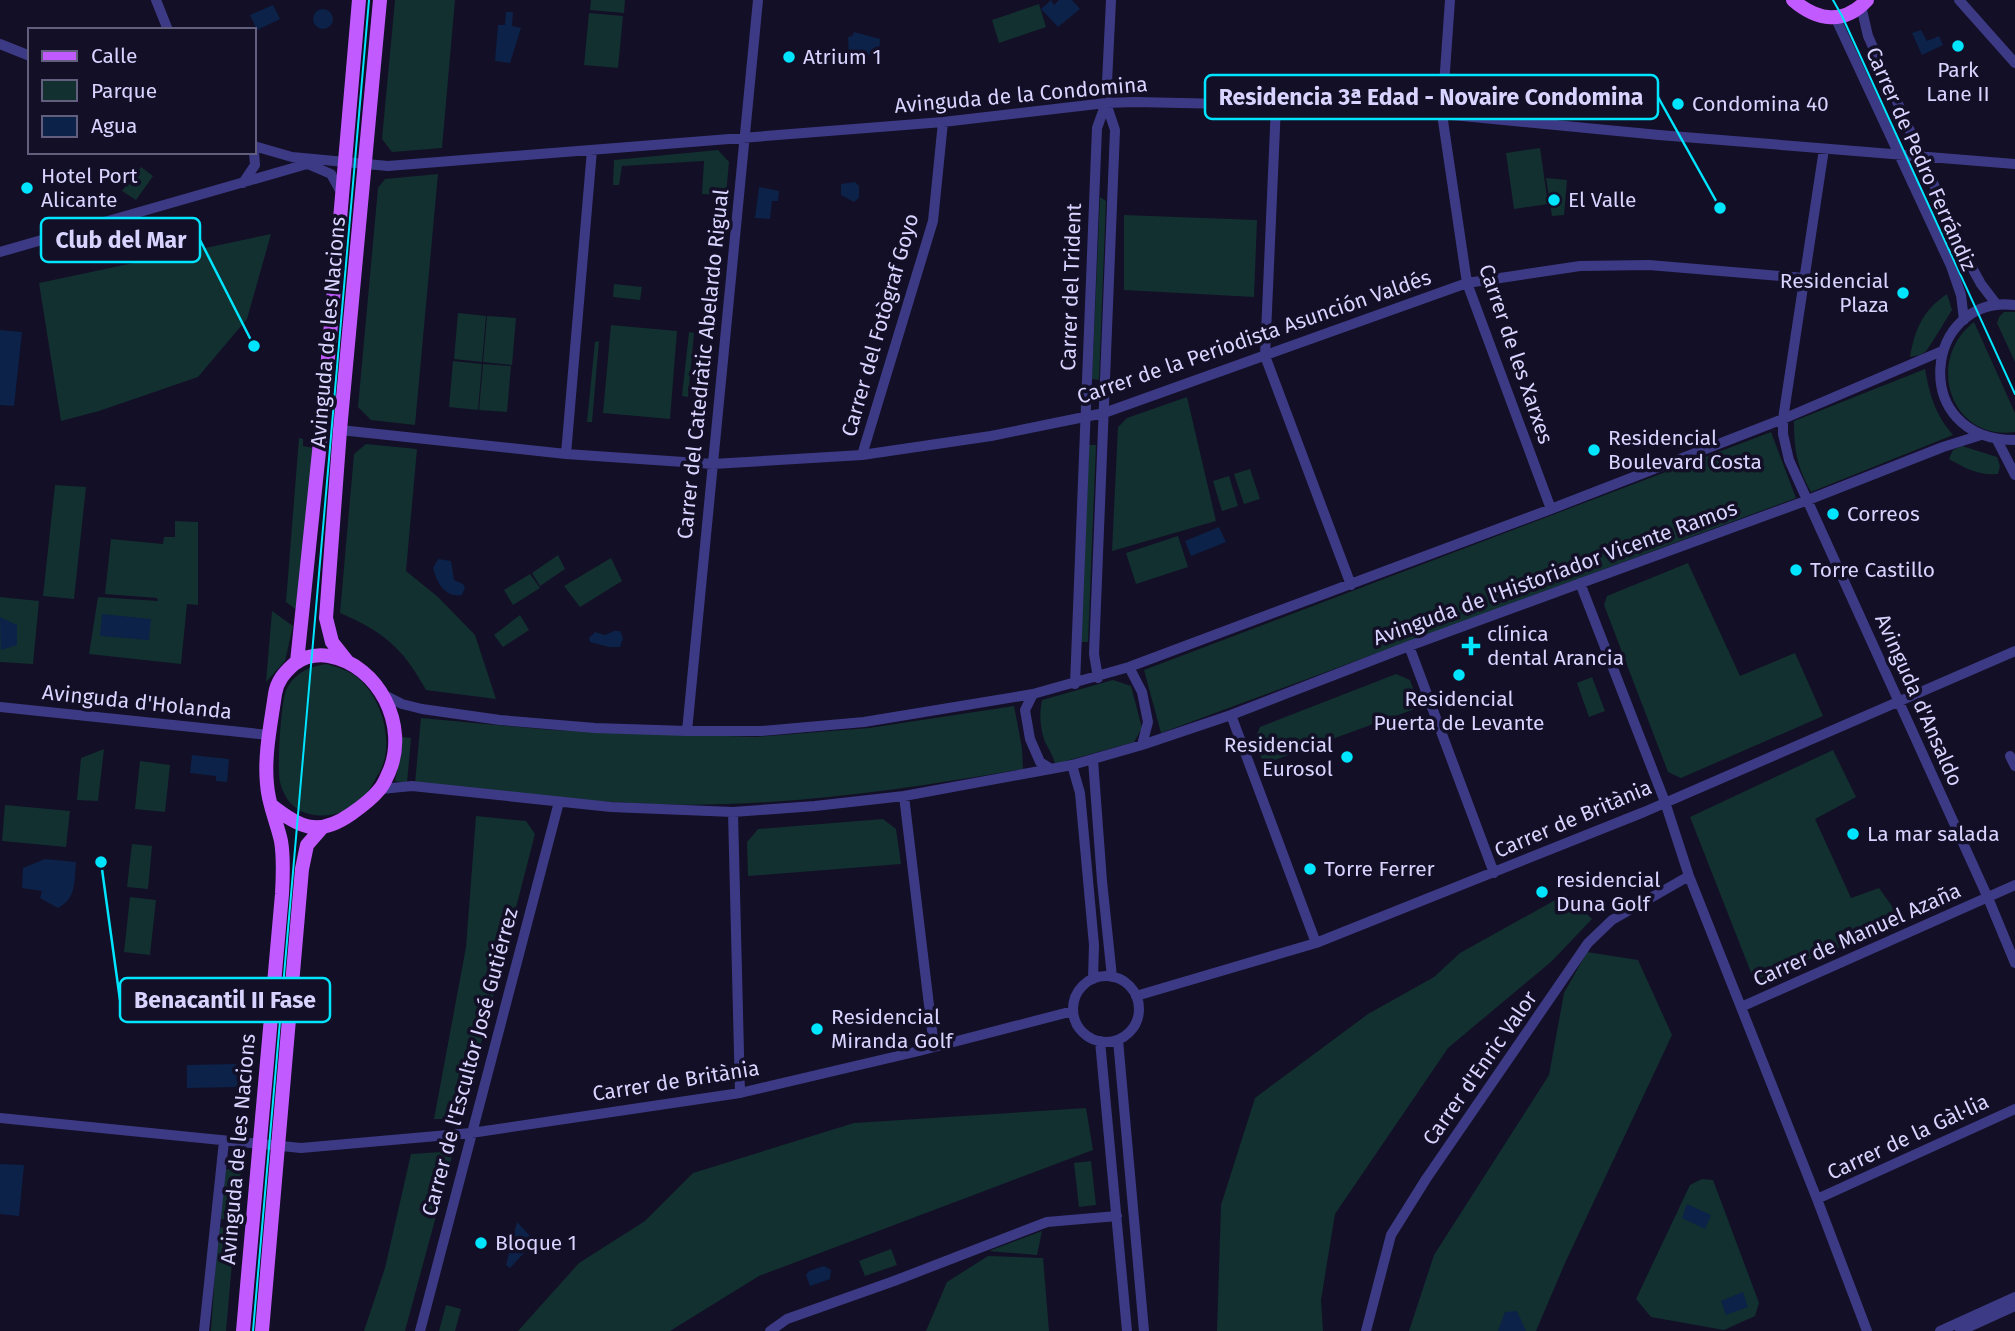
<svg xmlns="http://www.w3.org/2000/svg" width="2015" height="1331" font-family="'Fira Sans',sans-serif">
	<rect width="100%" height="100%" fill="#130f26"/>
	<path fill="#12302f" d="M395 0H455L442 148 392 152 382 139Z
		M591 0H625L624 13 590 10Z
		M1039 4 1046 27 999 43 992 20Z
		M589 13 623 16 618 68 584 65Z
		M1540 148 1548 204 1514 209 1506 153Z
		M718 150 729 162 724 217 717 216 718 195 702 194 704 161 622 166 619 185H613L614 160Z
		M141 167 153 176 136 200 122 191Z
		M438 174 415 425 371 420 358 407 378 188 385 179Z
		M1546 178 1567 180 1564 215 1552 216Z
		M1100 197 1106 201 1099 380 1092 379Z
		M1124 215 1257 220 1254 297 1124 290Z
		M271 234 247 319 198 377 99 411 61 421 39 283Z
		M614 284 642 287 640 300 613 297Z
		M1947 294 1952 310C1948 316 1930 347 1926 351 1922 355 1915 356 1910 357 1915 329 1923 310 1947 294Z
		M2004 312H2015V362L1997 323 1999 317Z
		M458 313 486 316 482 362 454 359Z
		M487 316 516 318 512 365 483 362Z
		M1974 322 2015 413V432C1951 441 1924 361 1974 322Z
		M611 325 677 331 670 419 603 413Z
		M689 332 694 333 688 397 682 396Z
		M599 341 592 422H587L595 342Z
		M453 361 482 364 478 410 449 407Z
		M483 364 511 366 507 412 479 410Z
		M1925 369C1930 396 1935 414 1953 435L1811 492C1797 466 1794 451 1794 421Z
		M1187 397 1216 521 1112 551 1118 427 1127 418Z
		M1771 432 1796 498 1161 733 1144 670Z
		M299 438 303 439V446L313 448 297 610 286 602Z
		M366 444 417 449 406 571 438 597 475 635 496 699 426 690C403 648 384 632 340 613L354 454Z
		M1089 445H1096L1088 642H1081Z
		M1962 446 1997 457 2000 466 1998 474C1979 476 1965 468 1949 459L1953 450Z
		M1250 469 1260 499 1244 504 1234 474Z
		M1229 476 1238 506 1222 511 1213 481Z
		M55 485 86 487 74 599 43 596Z
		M175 521 198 522V605L187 604 181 664 89 654 98 597 158 601 157 598 105 594 111 539 163 544 164 537H175Z
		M1178 536 1188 567 1136 584 1126 553Z
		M558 555 565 569 540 586 532 573Z
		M611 558 622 581 580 607 564 586Z
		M1688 563 1740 676 1795 653 1823 716 1681 778 1668 772 1604 605 1607 596Z
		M530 574 540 588 513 605 504 590Z
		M0 597 39 601 33 664 0 662Z
		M272 611 293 626 285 661 266 682Z
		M520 615 529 630 503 647 494 635Z
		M326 664C338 667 351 671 360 680 383 701 395 745 379 773 374 780 371 789 365 796 346 820 298 825 284 793 281 788 279 779 279 773 278 758 281 699 287 688 296 672 309 667 326 664Z
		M1396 674 1410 680 1420 707 1264 764 1254 741 1260 727Z
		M1592 677 1605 711 1589 717 1577 683Z
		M1113 680 1131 686 1142 728 1134 742 1055 764C1053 755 1049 750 1045 742 1040 728 1039 714 1042 700Z
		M1014 706 1022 748 1023 769C925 786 826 801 727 804 623 808 518 793 415 783L421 718 552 730 756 737 869 728Z
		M402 737 411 738 407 783 395 781 402 751Z
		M104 749 98 801 77 800 81 758Z
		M1833 750 1856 797 1815 819 1851 898 1879 888 1904 923 1754 980 1690 817Z
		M140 761 170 765 165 812 135 809Z
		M5 805 70 811 66 847 2 841Z
		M476 816 526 821 535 834 464 1109 451 1119H434L466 947Z
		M883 819 896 829 901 864 748 876 747 842 758 829Z
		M132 844 152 846 148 889 127 887Z
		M1566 894 1592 919 1552 961 1448 1048 1335 1214 1321 1300 1323 1331H1217L1221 1205 1255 1098 1368 1014 1434 977 1460 953Z
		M130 897 156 900 150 955 124 952Z
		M1587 952 1638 960 1672 1035 1565 1263 1536 1331H1409L1434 1255 1549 1075 1564 993Z
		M1086 1108 1093 1150 759 1276 670 1331H518L579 1263 645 1221 693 1173 854 1123Z
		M441 1152 453 1153 405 1331H364L385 1268 411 1154Z
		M1091 1161 1096 1205 1079 1207 1074 1163Z
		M225 1169 241 1171 236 1220 219 1219Z
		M1702 1179 1713 1180 1759 1303 1755 1316 1724 1330 1651 1317 1636 1299 1690 1185Z
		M218 1227 235 1229 226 1331H211Z
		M1042 1231 1037 1255 989 1251Z
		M891 1249 897 1265 865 1276 859 1261Z
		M988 1256 1043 1258 1049 1331H926L947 1282Z
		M446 1305 461 1309 455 1331H439Z"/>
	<path fill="#0c2248" d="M1051 0 1054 5 1059 0H1072L1080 9 1058 27 1041 9Z
		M273 5 280 19 257 30 250 15Z
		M313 19a10 10 0 1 1 20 0a10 10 0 1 1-20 0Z
		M506 12H513L512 26 521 28 510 63 495 61 498 25H505Z
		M1921 30 1927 41 1939 36 1943 45 1922 55 1912 33Z
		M854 32 880 39 879 54 849 56 848 37 852 36Z
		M855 182 859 186V198L854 202 841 195V184Z
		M759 187 779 191 778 201H772L770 219 755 218Z
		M0 330 22 332 14 406 0 405Z
		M1219 527 1226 542 1191 556 1185 541Z
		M438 559 451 561 454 580 463 584 465 587 462 595C445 598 437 583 433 568Z
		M102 614 151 619 149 640 100 636Z
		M0 617 17 625V645L1 650Z
		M614 631H620L623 638 620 647H609L590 642 589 638 595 632 605 635Z
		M192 755 229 759 227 782 216 781V776L190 773Z
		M45 859 76 862C74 882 77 898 58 908L40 898 42 891 22 888 23 868Z
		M236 1064 238 1087 187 1088V1065Z
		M0 1164 24 1165 19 1216 0 1214Z
		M1687 1204 1711 1215 1705 1229 1682 1218Z
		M517 1222 535 1241 510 1268 506 1265Z
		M824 1266 831 1270 830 1279 810 1286 806 1275 809 1271Z
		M1743 1292 1748 1307 1726 1315 1721 1301Z
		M1517 1311 1526 1331H1498L1505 1312Z"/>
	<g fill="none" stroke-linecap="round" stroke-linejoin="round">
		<path stroke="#3d3a85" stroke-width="10" d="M156 0 168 30
			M1450 0 1442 114 1467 283 1551 509
			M1959 0 2015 63
			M1861 6 1868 36 1965 255 1981 284 1997 305
			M1835 17 1951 266 1961 295 1964 320
			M0 44 30 56
			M1276 105 1265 356 1351 585
			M254 146 292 157 388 166 943 122 1106 103 1135 102 1276 105 1442 114 1659 135 2015 164
			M1824 149 1783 419V434L1789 460 1988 898 2015 963
			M310 165 331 174 341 192
			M243 183 255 165 254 152
			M0 252 307 164H317
			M2015 305C1924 294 1907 440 2015 440
			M340 430 566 454 713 464 862 455 991 436 1104 413 1467 283 1580 266 1649 265 1804 278
			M1997 440 2015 475
			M566 454 592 150
			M862 455 933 221 943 122
			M1580 583 1665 802 1689 876 1817 1199 1867 1331
			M1409 646 1494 873
			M1129 667 1142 692 1148 722 1142 745
			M1098 678 1094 654 1115 130 1106 103
			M1075 684 1097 128 1106 103 1111 0
			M382 694 402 704 422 709 500 720 595 728 687 731H761L864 722 1033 694 1129 667 1551 509 1783 419 1942 351
			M1033 694 1025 710 1030 739 1040 762 1051 769
			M0 707 269 735
			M1231 715 1316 943
			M687 731 758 0
			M2010 756 2015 766
			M1093 760 1102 881 1112 977
			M1072 765 1080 793 1094 945 1093 979
			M381 789 412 786 611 807 733 812 815 806 904 796 1072 765 1142 745 1231 715 1409 646 1808 500 1943 447 1981 435
			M904 796 934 1047
			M733 812 740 1093
			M1073 1009a33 33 0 1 1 66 0a33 33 0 1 1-66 0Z
			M1136 996 1316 943 1644 812 2015 651
			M1741 1007 2015 885
			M1118 1040 1144 1331
			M1100 1041 1127 1331
			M0 1118 301 1148 471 1133 740 1093 919 1051 1073 1011
			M1817 1199 2015 1109
			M204 1331 224 1141
			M420 1331 559 802
			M770 1331 787 1319 894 1281 1047 1222 1117 1216
			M1366 1331 1391 1235 1426 1179 1588 943 1612 920 1689 876
			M1940 1331 2015 1297
			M1960 1331 2015 1306"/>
		<path stroke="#c25bff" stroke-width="14" d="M1793 0C1817 21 1844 25 1867 0
			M347 661 332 642 326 618 340 430 380 0
			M297 662 324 404 359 0
			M243 1331 282 894C283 876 284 858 281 841 277 822 268 804 267 784 264 755 271 723 275 694 277 681 284 673 294 664 305 656 316 654 329 656 379 665 409 726 389 772 386 778 384 785 379 790 371 800 361 807 351 814 318 837 300 828 271 805
			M262 1331 302 869 307 845 321 829"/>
		<path stroke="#00e5ff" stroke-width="2" d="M1833 0 1842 16 2015 394
			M253 1331 369 0"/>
	</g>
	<g fill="#00e5ff" stroke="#130f26" stroke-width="2.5">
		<circle cx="1958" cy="46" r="7"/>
		<circle cx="789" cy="57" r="7"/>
		<circle cx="1678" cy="104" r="7"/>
		<circle cx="27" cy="188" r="7"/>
		<circle cx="1554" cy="200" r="7"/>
		<circle cx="1903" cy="293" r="7"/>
		<circle cx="1594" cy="450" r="7"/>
		<circle cx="1833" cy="514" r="7"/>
		<circle cx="1796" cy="570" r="7"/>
		<path d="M1467.5 635.5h7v7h7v7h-7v7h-7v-7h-7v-7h7z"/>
		<circle cx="1459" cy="675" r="7"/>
		<circle cx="1347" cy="757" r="7"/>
		<circle cx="1853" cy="834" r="7"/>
		<circle cx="1310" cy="869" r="7"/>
		<circle cx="1542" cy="892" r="7"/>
		<circle cx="817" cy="1029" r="7"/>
		<circle cx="481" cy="1243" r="7"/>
	</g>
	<g text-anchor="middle" stroke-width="7" stroke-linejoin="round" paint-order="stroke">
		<g font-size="21" fill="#d9d4ff" stroke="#130f26" text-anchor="start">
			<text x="803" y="64">Atrium 1</text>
			<text x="1958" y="77" text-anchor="middle">Park<tspan x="1958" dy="24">Lane II</tspan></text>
			<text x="1692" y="111">Condomina 40</text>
			<text x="41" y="183">Hotel Port<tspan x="41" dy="24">Alicante</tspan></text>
			<text x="1568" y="207">El Valle</text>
			<text x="1889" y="288" text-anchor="end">Residencial<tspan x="1889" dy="24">Plaza</tspan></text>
			<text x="1608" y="445">Residencial<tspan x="1608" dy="24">Boulevard Costa</tspan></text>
			<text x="1847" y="521">Correos</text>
			<text x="1810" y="577">Torre Castillo</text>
			<text x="1487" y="641">clínica<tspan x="1487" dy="24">dental Arancia</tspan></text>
			<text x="1459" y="706" text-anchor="middle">Residencial<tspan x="1459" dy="24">Puerta de Levante</tspan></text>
			<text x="1333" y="752" text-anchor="end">Residencial<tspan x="1333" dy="24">Eurosol</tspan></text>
			<text x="1867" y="841">La mar salada</text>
			<text x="1324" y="876">Torre Ferrer</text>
			<text x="1556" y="887">residencial<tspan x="1556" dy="24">Duna Golf</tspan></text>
			<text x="831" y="1024">Residencial<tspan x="831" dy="24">Miranda Golf</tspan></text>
			<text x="495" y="1250">Bloque 1</text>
		</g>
		<g font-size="21" fill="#d9d4ff" stroke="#130f26">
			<text transform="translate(1021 95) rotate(-5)" y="7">Avinguda de la Condomina</text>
			<text transform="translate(1921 159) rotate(66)" y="7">Carrer de Pedro Ferrándiz</text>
			<text transform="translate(1071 287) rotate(-88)" y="7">Carrer del Trident</text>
			<text transform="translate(880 325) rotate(-74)" y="7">Carrer del Fotògraf Goyo</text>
			<text transform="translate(328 332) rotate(-85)" y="7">Avinguda de les Nacions</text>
			<text transform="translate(1254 337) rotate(-19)" y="7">Carrer de la Periodista Asunción Valdés</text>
			<text transform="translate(1516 354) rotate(71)" y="7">Carrer de les Xarxes</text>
			<text transform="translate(703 364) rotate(-84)" y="7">Carrer del Catedràtic Abelardo Rigual</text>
			<text transform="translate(1555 573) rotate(-20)" y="7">Avinguda de l'Historiador Vicente Ramos</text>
			<text transform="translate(1919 700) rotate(66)" y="7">Avinguda d'Ansaldo</text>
			<text transform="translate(137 702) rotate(6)" y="7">Avinguda d'Holanda</text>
			<text transform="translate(1573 819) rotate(-23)" y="7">Carrer de Britània</text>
			<text transform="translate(1857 935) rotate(-24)" y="7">Carrer de Manuel Azaña</text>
			<text transform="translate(470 1062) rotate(-75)" y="7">Carrer de l'Escultor José Gutiérrez</text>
			<text transform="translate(1480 1068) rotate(-55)" y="7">Carrer d'Enric Valor</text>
			<text transform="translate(676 1081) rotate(-9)" y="7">Carrer de Britània</text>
			<text transform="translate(1908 1137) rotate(-25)" y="7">Carrer de la Gàl·lia</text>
			<text transform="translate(238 1149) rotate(-85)" y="7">Avinguda de les Nacions</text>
		</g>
	</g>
	<path fill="none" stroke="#00e5ff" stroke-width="2.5" d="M1720 208L1658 97M254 346L200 240M101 862L120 1000"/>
	<g fill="#00e5ff" stroke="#130f26" stroke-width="2.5">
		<circle cx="1720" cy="208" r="7"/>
		<circle cx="254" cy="346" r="7"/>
		<circle cx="101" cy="862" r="7"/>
	</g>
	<g fill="#130f26" stroke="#00e5ff" stroke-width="2.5">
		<rect x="1205" y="75" width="453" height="44" rx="7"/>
		<rect x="41" y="218" width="159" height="44" rx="7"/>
		<rect x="120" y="978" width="210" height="44" rx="7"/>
	</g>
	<g font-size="23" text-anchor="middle" font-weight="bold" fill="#d9d4ff">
		<text x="1431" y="105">Residencia 3ª Edad - Novaire Condomina</text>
		<text x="121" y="248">Club del Mar</text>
		<text x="225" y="1008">Benacantil II Fase</text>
	</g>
	<rect x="28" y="28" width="228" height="126" fill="#130f26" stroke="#625e7d" stroke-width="2"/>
	<rect x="42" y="51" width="35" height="10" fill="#c25bff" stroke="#625e7d" stroke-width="2"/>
	<text x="91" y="63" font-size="21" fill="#d9d4ff">Calle</text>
	<rect x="42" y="80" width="35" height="21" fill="#12302f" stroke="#625e7d" stroke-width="2"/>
	<text x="91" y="98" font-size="21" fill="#d9d4ff">Parque</text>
	<rect x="42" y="116" width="35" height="21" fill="#0c2248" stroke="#625e7d" stroke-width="2"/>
	<text x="91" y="133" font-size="21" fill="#d9d4ff">Agua</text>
</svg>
